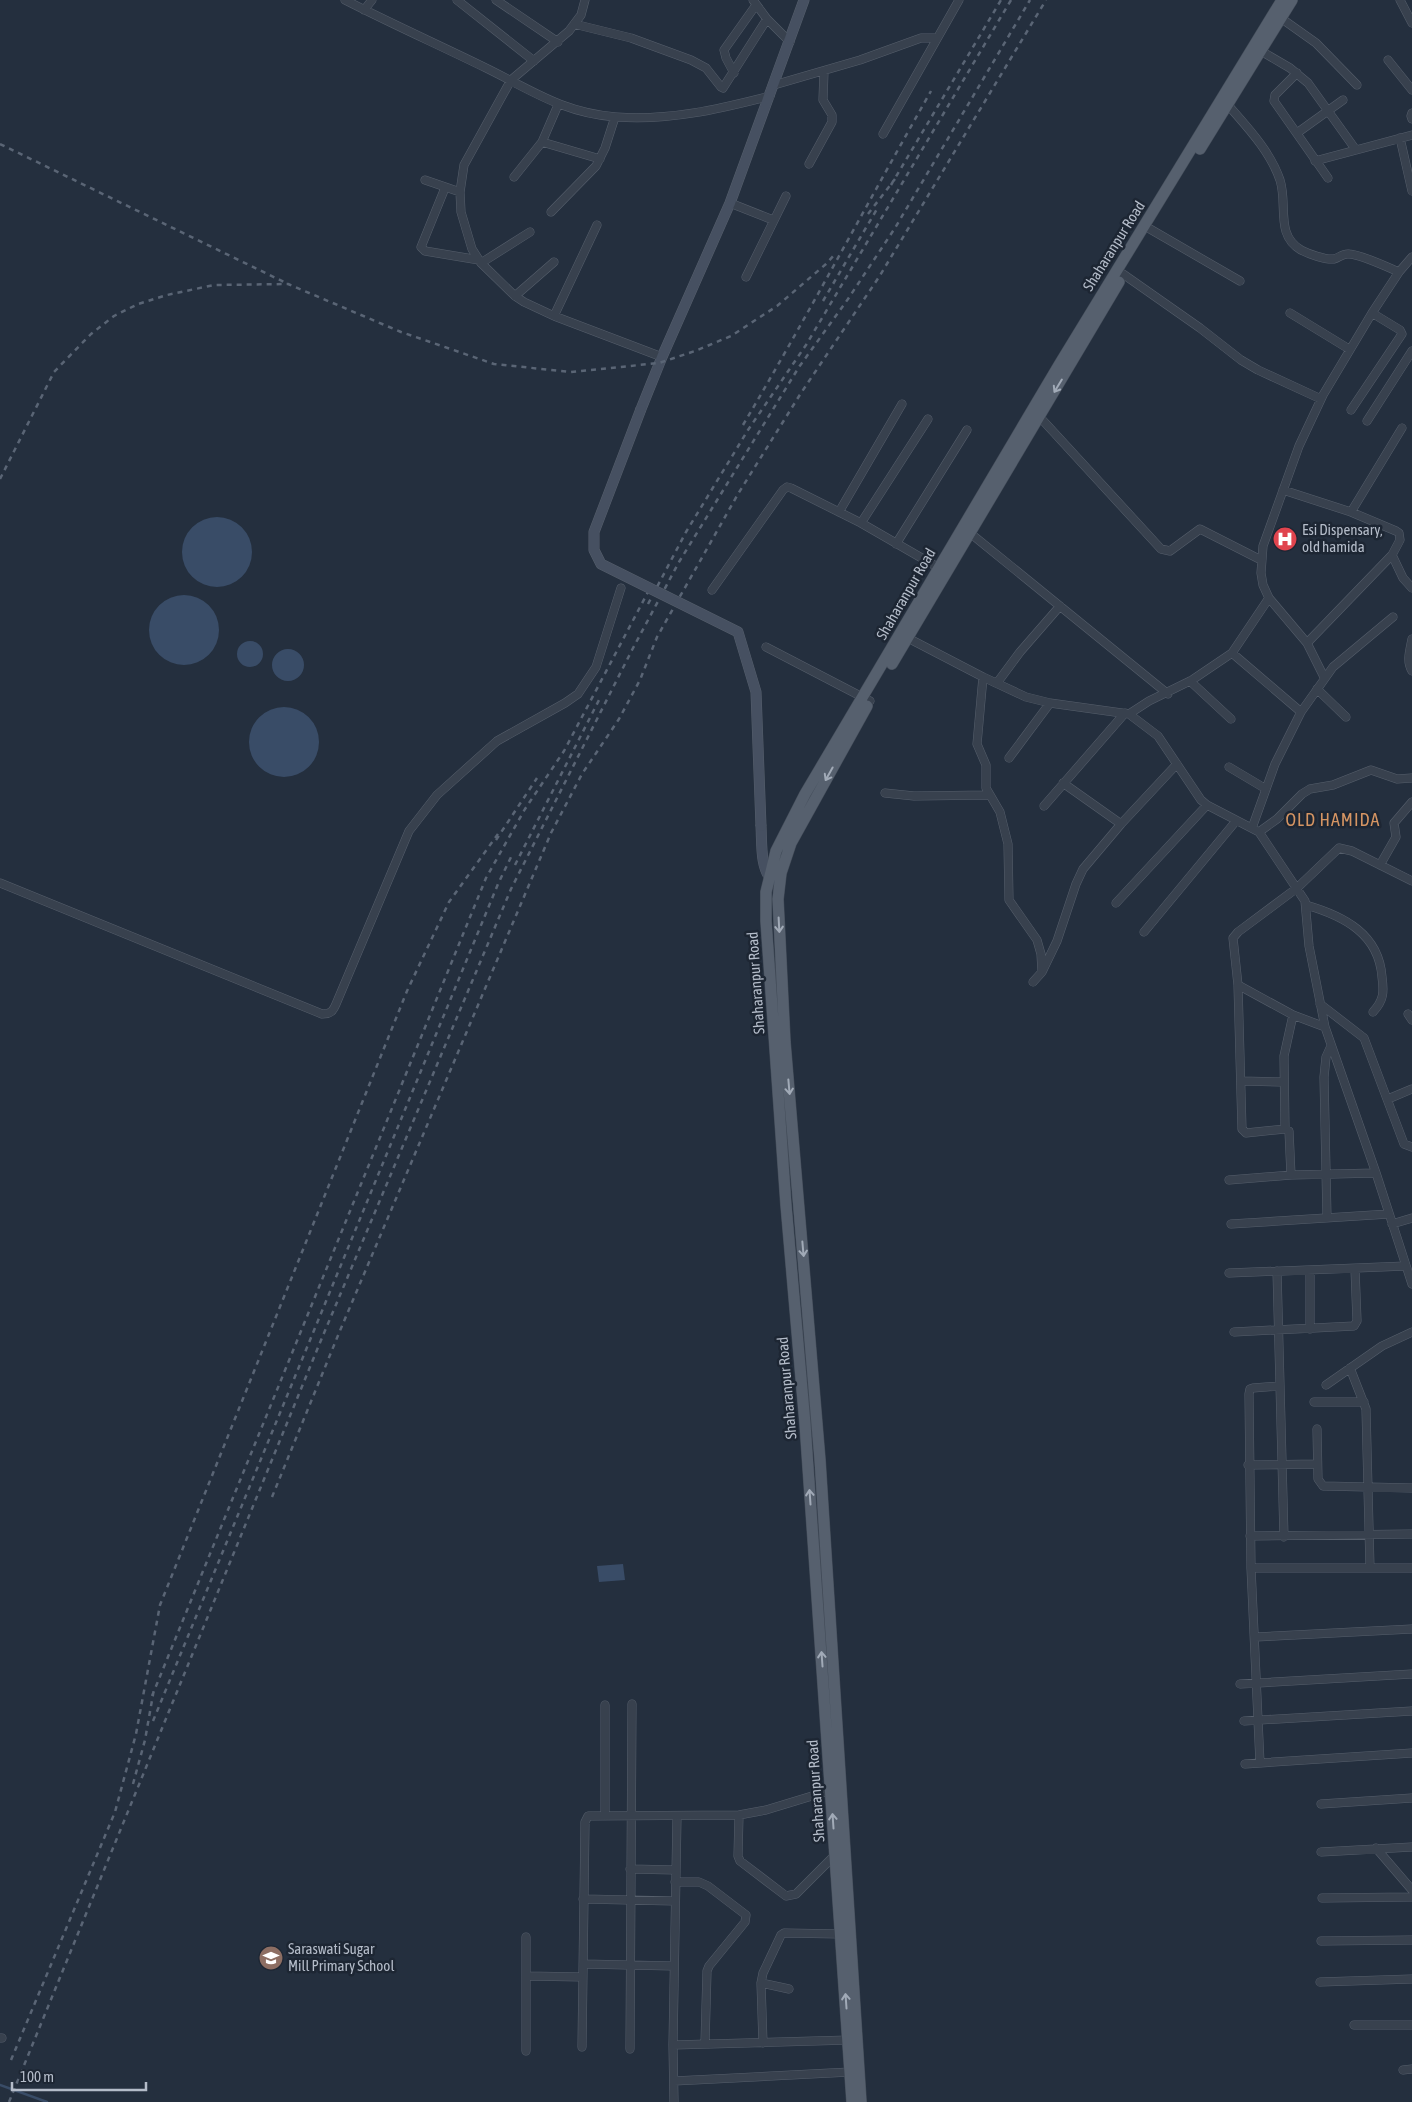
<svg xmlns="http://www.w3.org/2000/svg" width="1412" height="2102" font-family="'Asap Condensed',sans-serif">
	<rect width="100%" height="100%" fill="#242f3e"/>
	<path fill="#394c67" d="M182 552a35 35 0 1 1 70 0a35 35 0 1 1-70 0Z
		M149 630a35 35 0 1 1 70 0a35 35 0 1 1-70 0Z
		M237 654a13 13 0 1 1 26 0a13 13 0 1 1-26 0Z
		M272 665a16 16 0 1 1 32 0a16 16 0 1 1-32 0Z
		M249 742a35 35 0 1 1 70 0a35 35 0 1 1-70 0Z
		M623 1564 625 1580 599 1582 597 1566Z"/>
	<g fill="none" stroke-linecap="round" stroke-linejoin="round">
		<path stroke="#394c67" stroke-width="2.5" d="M0 2085 47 2102"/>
		<defs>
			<path id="minor" d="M345 0C392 24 439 45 486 68 531 90 563 113 616 117 669 121 719 109 770 96
				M457 0 534 61
				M496 0 558 42
				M585 0 581 15 569 31 511 80 464 165 460 192 461 212 472 249 481 263 515 296 524 302 554 316 662 357
				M753 0 767 19 790 42
				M1400 0 1412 23
				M364 10 372 0
				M1278 16 1316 43 1357 85
				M574 24 631 38 691 60 706 68 721 87 723 88 767 19
				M1261 51 1290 68 1308 83 1356 150
				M1388 60 1412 90
				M734 73 726 58 724 50 756 5
				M1297 73 1275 95 1274 101 1328 178
				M774 85 860 60 921 38H937
				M1228 105C1248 128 1270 151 1280 180 1288 205 1275 235 1301 250 1309 254 1325 260 1334 259 1339 258 1343 253 1349 254 1360 254 1387 267 1399 272
				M1412 113 1411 116 1412 119
				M1297 133 1343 100
				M883 134 959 0
				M1400 138 1412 191
				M542 142 600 159
				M1315 161 1412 135
				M809 164 832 122V115L823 100 824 71
				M514 177 542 142 558 105
				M425 180 460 192
				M445 188 421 247 425 251 479 260
				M730 203 773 220
				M551 212 596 166 605 148 615 117
				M1150 229 1240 281
				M481 263 530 232
				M1123 274 1200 328 1241 360 1258 370 1321 399
				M746 277 786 196
				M515 296 554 262
				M1290 313 1349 349
				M554 316 597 225
				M1351 410 1402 334 1400 330 1372 313
				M1037 414 1161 549 1170 551 1200 529 1261 560
				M1367 421 1412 351
				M1283 490 1351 512 1396 531 1399 533 1400 540 1392 555
				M839 512 902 404
				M1351 512 1402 428
				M861 523 928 419
				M970 533 1168 694
				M896 544 967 430
				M712 590 783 490 787 487 791 488 861 523 939 568
				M904 636 983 677 1026 697 1050 703 1129 714 1158 736 1201 800 1207 805 1259 832 1305 901 1309 946 1325 1027 1376 1173 1412 1284
				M1412 639C1410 650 1406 661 1412 671
				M1307 643 1392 555 1403 578 1412 588
				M766 647 870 701
				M1232 653 1301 712
				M983 677 977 744 986 765V788L1000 812 1008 844 1009 900 1037 940 1041 954 1042 972
				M1324 677 1307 643 1269 598 1263 585 1261 573 1263 546 1299 446 1323 395 1372 313 1399 272 1412 257
				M1190 681 1231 719
				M997 683 1020 652 1060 606
				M1317 689 1346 717
				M1129 714 1149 701 1192 680 1232 653 1269 598
				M1009 758 1050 703
				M1229 767 1266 789
				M1063 783 1121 824
				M885 793 914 796 990 795
				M1044 806 1125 713
				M1252 828 1275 764 1301 712 1333 667 1393 617
				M1259 832 1277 819 1302 794 1310 789 1333 785 1371 770 1397 779 1412 778
				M1380 865 1396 837 1394 823 1412 802
				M0 883 322 1014C331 1014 333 1011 336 1004L409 831 437 795 497 741 565 703 578 694 596 667 621 588
				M1116 903 1207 805
				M1306 905C1344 916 1379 934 1382 977 1384 992 1384 1000 1373 1012
				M1144 932 1236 821
				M1033 982 1042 972 1057 941 1076 884 1083 869 1121 824 1177 764
				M1238 985 1293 1015 1325 1027
				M1320 1004 1364 1038 1404 1144 1412 1147
				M1408 1014 1412 1020
				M1241 1081 1283 1082
				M1388 1099 1412 1089
				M1285 1129 1284 1056 1293 1015
				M1291 1175 1289 1131 1285 1129 1246 1133 1242 1129 1238 985 1233 938 1238 932 1297 888 1339 848 1352 851 1412 881
				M1229 1180 1291 1175 1376 1173
				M1327 1218 1324 1077 1326 1057 1331 1046
				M1231 1224 1389 1214
				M1392 1224 1412 1218
				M1310 1270V1329
				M1277 1271 1284 1537
				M1229 1273 1406 1266
				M1234 1332 1354 1326 1357 1321 1355 1269
				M1350 1368 1366 1409 1370 1568
				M1326 1385 1382 1346 1412 1332
				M1314 1402H1364
				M1317 1429 1318 1479 1323 1486 1412 1488
				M1248 1465 1317 1464
				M1250 1536 1412 1534
				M1251 1568H1412
				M1255 1637 1412 1629
				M1240 1684 1412 1674
				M1244 1721 1412 1711
				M1260 1763 1251 1568 1249 1394 1250 1389 1253 1388 1279 1386
				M1245 1764 1412 1753
				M1321 1804 1412 1798
				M605 1815V1705
				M739 1815 738 1856 740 1861 786 1896 796 1894 835 1855
				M1376 1848 1412 1890
				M1321 1852 1412 1847
				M630 1869 676 1870
				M675 1882H699L708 1886 746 1915 745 1922 709 1966 707 1971 705 2043
				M1322 1898 1412 1897
				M583 1899 675 1901
				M1321 1941 1412 1940
				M583 1964 674 1966
				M526 1976 583 1977
				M1320 1982 1412 1979
				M761 1983 763 2043
				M789 1989 761 1983 763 1973 781 1935 784 1933 841 1934
				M1354 2025H1412
				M0 2038H2
				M673 2045 849 2040
				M582 2047 585 1822 588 1816 739 1815 766 1810 835 1789
				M630 2049 632 1704
				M526 2051V1937
				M1403 2070 1412 2069
				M674 2081 850 2072
				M674 2102 673 2045 677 1816"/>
			<path id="secondary" d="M641 409 662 357 730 203 804 0
				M761 826C762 842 760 869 772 880"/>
			<path id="primary" d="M1200 149 1292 0
				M892 664 1119 282
				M852 2102 805 1424 786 1205 766 921V892L776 851 805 794 1059 365 1282 0
				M861 2102 820 1460 785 1042 778 899 781 873 791 843 867 706"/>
		</defs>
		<use href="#minor" stroke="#565f6c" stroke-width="9"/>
		<use href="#secondary" stroke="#565f6c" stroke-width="11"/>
		<use href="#primary" stroke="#414a57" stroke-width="12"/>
		<use href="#minor" stroke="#38414e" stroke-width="8"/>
		<use href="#secondary" stroke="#465061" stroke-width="10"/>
		<use href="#primary" stroke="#56606e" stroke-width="11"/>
		<path stroke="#5a6575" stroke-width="2.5" stroke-dasharray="5 5" stroke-linecap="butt" d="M0 144 284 282
			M891 185 1001 0
			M868 214 895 179
			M823 301 877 209
			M743 425C808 315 868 202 931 91
			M0 479 54 372 91 334 114 316 138 304 167 295 214 285 288 284 401 332 494 364 571 372 659 363 695 351 731 336 777 306 826 264 835 254
			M648 604 686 532 748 430 806 345 1011 0
			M496 840 537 778
			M515 865 599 700
			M272 1497 339 1333 551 833 582 774 619 719 640 680 657 637 738 494 801 393 879 277 1046 0
			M152 1696 486 878 525 809 564 751 648 592
			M153 1721 498 884 513 853
			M133 1784 145 1740 154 1689
			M11 2060 115 1812 136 1734 160 1605 407 991 449 902 498 834
			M9 2102 319 1345 511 889 632 650 679 562 799 367 848 299 895 228 1030 0"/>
		<defs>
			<path id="secondary-bridge" d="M641 409 594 532V550L601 564 738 632 756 692 761 826"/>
		</defs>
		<use href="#secondary-bridge" stroke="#565f6c" stroke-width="11" stroke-linecap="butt"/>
		<use href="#secondary-bridge" stroke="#465061" stroke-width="10"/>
	</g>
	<defs><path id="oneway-shaft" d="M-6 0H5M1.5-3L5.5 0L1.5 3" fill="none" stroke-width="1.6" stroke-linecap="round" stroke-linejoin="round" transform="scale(1.25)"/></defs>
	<g stroke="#a1aab7">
		<use href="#oneway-shaft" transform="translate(1058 386) rotate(121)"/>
		<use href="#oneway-shaft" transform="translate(829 774) rotate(119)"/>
		<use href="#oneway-shaft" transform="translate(779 925) rotate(87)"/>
		<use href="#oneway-shaft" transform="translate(789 1087) rotate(85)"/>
		<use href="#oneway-shaft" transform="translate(803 1249) rotate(85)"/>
		<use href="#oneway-shaft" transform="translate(810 1497) rotate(-94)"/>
		<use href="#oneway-shaft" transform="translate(822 1659) rotate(-94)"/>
		<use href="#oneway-shaft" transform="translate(833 1821) rotate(-94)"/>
		<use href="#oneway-shaft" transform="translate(846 2001) rotate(-94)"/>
	</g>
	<defs>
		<symbol id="hospital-disc" viewBox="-11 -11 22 22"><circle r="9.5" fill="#e0444e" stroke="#1d2633"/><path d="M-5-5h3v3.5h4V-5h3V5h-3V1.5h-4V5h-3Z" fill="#fff"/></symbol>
		<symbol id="school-disc" viewBox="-11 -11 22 22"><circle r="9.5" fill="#8d6e63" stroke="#1d2633"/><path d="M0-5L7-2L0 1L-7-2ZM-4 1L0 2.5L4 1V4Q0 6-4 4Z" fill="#fff"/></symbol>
	</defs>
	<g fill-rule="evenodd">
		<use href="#hospital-disc" x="1271" y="525" width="28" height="28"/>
		<use href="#school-disc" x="257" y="1944" width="28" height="28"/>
	</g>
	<g text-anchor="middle" stroke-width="5" stroke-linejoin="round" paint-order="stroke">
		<g font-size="15" fill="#b4bcc9" stroke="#1d2633">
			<text transform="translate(1114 246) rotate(-58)" y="5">Shaharanpur Road</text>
			<text transform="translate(906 594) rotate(-60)" y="5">Shaharanpur Road</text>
			<text transform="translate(756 983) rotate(-94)" y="5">Shaharanpur Road</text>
			<text transform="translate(787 1388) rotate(-95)" y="5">Shaharanpur Road</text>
			<text transform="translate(816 1791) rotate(-94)" y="5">Shaharanpur Road</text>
		</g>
		<g font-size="15" fill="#b4bcc9" stroke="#1d2633" text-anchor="start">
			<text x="1302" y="535">Esi Dispensary,<tspan x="1302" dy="17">old hamida</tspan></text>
			<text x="288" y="1954">Saraswati Sugar<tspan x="288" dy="17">Mill Primary School</tspan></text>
		</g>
		<g font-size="18" letter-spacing="1" fill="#d59563" stroke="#1d2633">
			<text x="1333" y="826">OLD HAMIDA</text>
		</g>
	</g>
	<path d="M12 2082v8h134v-8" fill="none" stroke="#b4bcc9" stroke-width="2.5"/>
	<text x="20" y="2082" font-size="15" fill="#b4bcc9" stroke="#1d2633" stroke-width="4" paint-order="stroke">100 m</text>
</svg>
